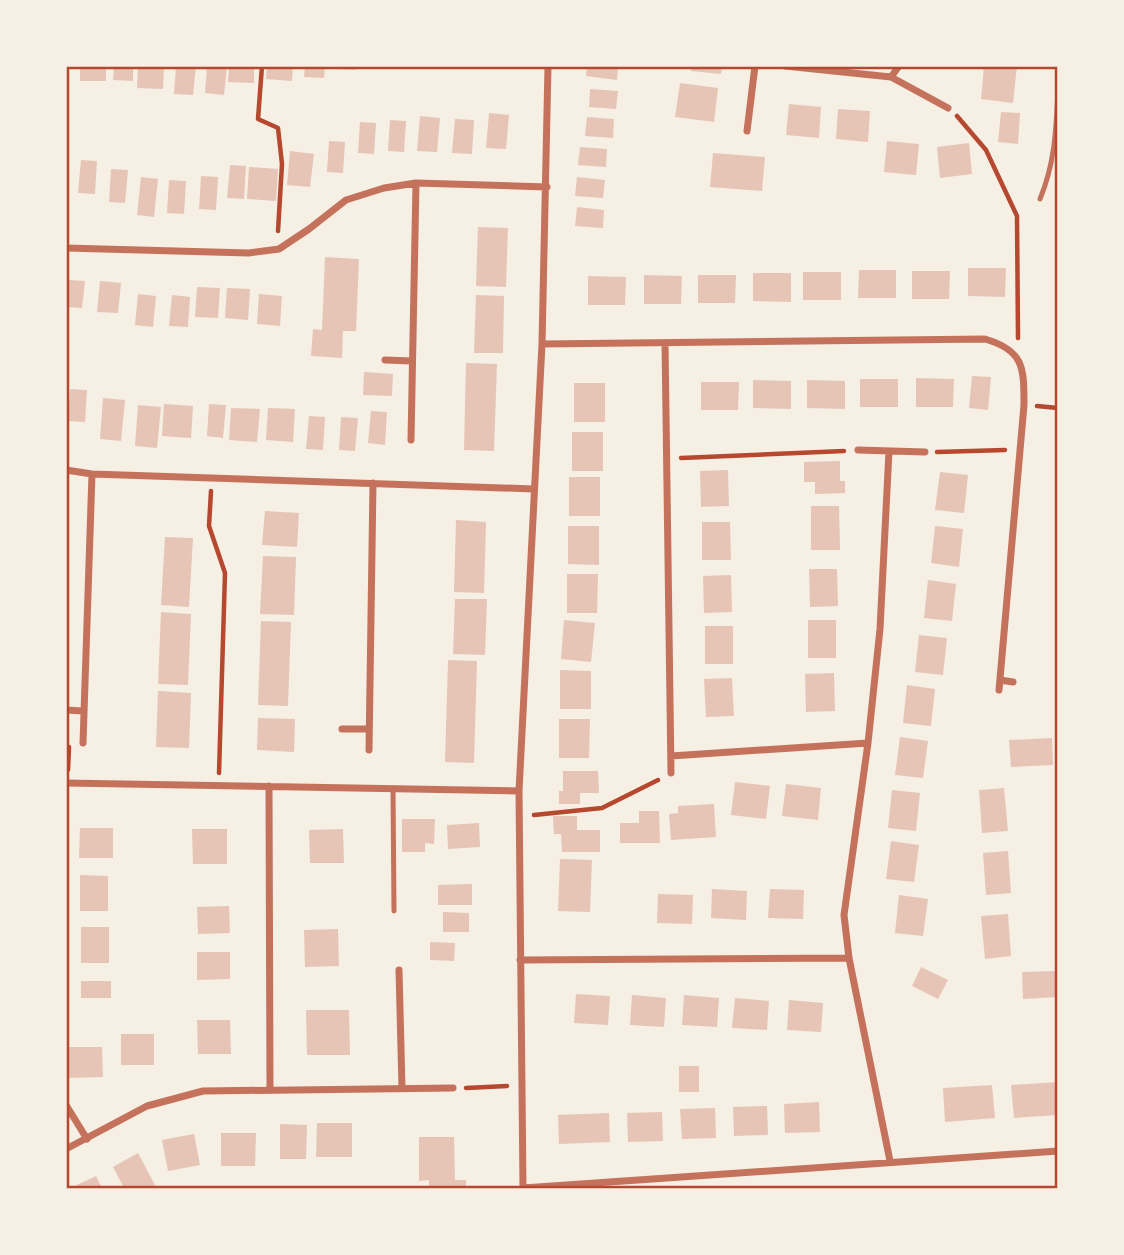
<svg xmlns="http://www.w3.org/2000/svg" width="1124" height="1255" font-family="'Varela Round',sans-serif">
	<rect width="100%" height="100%" fill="#f6efe4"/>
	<path fill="#e6c5b7" d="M80 66H106V81H80Z
		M114 66H133V81L113 80Z
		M138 66H164L163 89 137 88Z
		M176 66H196L193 95 174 94Z
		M207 66H227L224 95 205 93Z
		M229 66H254V83L228 82Z
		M267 66H293L292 81 266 79Z
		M305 66H325L324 78 304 77Z
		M337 66H355V70L337 69Z
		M587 66H618L617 80 586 76Z
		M692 66H722L721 74 691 71Z
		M984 66H1017L1013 103 981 99Z
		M680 83 718 88 714 122 675 117Z
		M590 89 618 91 616 109 589 107Z
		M789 104 821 107 819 138 786 135Z
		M838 109 870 111 868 142 836 139Z
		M1001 112 1020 113 1018 144 998 142Z
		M489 113 509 115 506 149 486 148Z
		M420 116 440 118 437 152 417 151Z
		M587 117 614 119 613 138 585 136Z
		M455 119 474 120 472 154 452 153Z
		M390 120 406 121 404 152 388 151Z
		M360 122 376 123 374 154 358 153Z
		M329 141 345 142 343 173 327 172Z
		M887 141 919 144 916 175 884 172Z
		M969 143 972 174 940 178 937 147Z
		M580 147 607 149 606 167 578 165Z
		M290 151 314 154 310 187 287 185Z
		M713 153 765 157 762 191 710 187Z
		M81 160 97 161 95 194 78 193Z
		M230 165 246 166 244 199 227 198Z
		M249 167 278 169 276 201 247 199Z
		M111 169 128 170 125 203 109 202Z
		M201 176 218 177 216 210 199 209Z
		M141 177 158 179 154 217 137 215Z
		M577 177 605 180 603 198 575 196Z
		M169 180 186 181 184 214 167 213Z
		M577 207 604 210 603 228 575 226Z
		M478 227 508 228 506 287 476 286Z
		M325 257 359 259 356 331H343L342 358 311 356 313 329 322 330Z
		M968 268H1006L1005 297 968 296Z
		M859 270H896V298H858Z
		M912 271H950L949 299H912Z
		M803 272H841V300H803Z
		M753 273H791V302L753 301Z
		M644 275 682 276 681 304H644Z
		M698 275H736L735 303H698Z
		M588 276 626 277 625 305H588Z
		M69 280 85 281 82 308 66 307Z
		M100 281 121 283 118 313 97 312Z
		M197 287 220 288 218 318 195 317Z
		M227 288 250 289 248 320 225 318Z
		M138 294 156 296 153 327 135 325Z
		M259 294 282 296 280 326 257 324Z
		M172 295 190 297 188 327 169 326Z
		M476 295 504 296 503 353H474Z
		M466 363 497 364 494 451 464 450Z
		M364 372 393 374 392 396 363 395Z
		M972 376 991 377 988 410 969 408Z
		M916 378 954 379 953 407H916Z
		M860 379H898V407H860Z
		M753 380 791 381V409L753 408Z
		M807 380 845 381V409L807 408Z
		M701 382H739L738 410H701Z
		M574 383H605V422H574Z
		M70 389 87 390 85 422 68 421Z
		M103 398 125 400 121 441 100 439Z
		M164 404 193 406 191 438 162 436Z
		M209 404 226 405 223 438 207 436Z
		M138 405 161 407 157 448 135 446Z
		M231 408 260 409 257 442 229 440Z
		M268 408 295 409 293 442 266 440Z
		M371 411 387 412 385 445 368 443Z
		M309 416 325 417 323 450 306 449Z
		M341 417 358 418 355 451 339 450Z
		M572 432H603V471H572Z
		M840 461V481H845V493L815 494V482H804V462Z
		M728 470 729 506 701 507 700 471Z
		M940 472 968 475 964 513 935 510Z
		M569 477H600V516H569Z
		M811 506H839L840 550H811Z
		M265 511 299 513 297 547 262 545Z
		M456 520 486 522 484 593 454 592Z
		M702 522H730L731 560H702Z
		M568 526H599V565L568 564Z
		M935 526 963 529 959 567 931 563Z
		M165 537 193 538 189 607 161 605Z
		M263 556 296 557 294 615 260 614Z
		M809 569H837L838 606 810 607Z
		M567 574H598L597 613H567Z
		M731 575 732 612 704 613 703 576Z
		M928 580 956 584 952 621 924 618Z
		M455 599H487L485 655 453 654Z
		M161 612 191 614 188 685 158 684Z
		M564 620 595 623 591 662 561 659Z
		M808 620H836V658H808Z
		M261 621 291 622 288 706 258 705Z
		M705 626H733V664H705Z
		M919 635 947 638 943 675 915 672Z
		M448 660 477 661 474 763 445 762Z
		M560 670 591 671V709H560Z
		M834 673 835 711 806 712 805 674Z
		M732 678 734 716 706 717 704 679Z
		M907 685 935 689 931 726 903 723Z
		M158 691 191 693 189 748 156 747Z
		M258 718 295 719 294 752 257 750Z
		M559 719H590L589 758H559Z
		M900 737 928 741 923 778 895 775Z
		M1052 738 1053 765 1011 767 1009 740Z
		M563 771H598L599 793H580V804H559V791H563Z
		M735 782 770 786 766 819 731 815Z
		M786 784 821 788 818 820 782 816Z
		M1004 788 1008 831 982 833 979 790Z
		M892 790 920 793 916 831 888 828Z
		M714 804 716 837 671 840 669 814 678 813V806Z
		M639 811H659L660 843H620V823H639Z
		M553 816H577V830H600V852H562L561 834H554Z
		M402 819H435L434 844 425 843V852H402Z
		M479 823 480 847 448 849 447 825Z
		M80 828H113V858H79Z
		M192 829H227V864H193Z
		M343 829 344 863H310L309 830Z
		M891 841 919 845 914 882 886 879Z
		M1008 851 1011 893 986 895 983 853Z
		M560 859 592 860 590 912 558 911Z
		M80 875 108 876V911H80Z
		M472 884V905H438V885Z
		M712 889 747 891 746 920 711 918Z
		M770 889 804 890 803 919 768 918Z
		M658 894 693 895 692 924 657 923Z
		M899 895 928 899 923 936 895 933Z
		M229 906 230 933 198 934 197 907Z
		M443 912 469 913V932H443Z
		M1008 914 1011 956 985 959 981 916Z
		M81 927H109V963H81Z
		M338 929 339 966 305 967 304 930Z
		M430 942 455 943 454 961 430 960Z
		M197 952H230V979L197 980Z
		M921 967 948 980 938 999 912 986Z
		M1058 971V997L1023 999 1022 972Z
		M81 981H111V998H81Z
		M576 994 610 996 608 1025 574 1023Z
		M632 995 666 998 664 1027 630 1025Z
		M684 995 719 998 717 1027 682 1025Z
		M735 998 769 1001 767 1030 732 1028Z
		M789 1000 823 1003 821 1032 787 1030Z
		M306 1010H349L350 1055H307Z
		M197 1020H230L231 1054H198Z
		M121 1034H154V1065H121Z
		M66 1047H102L103 1077 66 1078Z
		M679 1066H699V1092H679Z
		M1058 1082V1115L1014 1118 1011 1085Z
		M992 1085 995 1118 945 1122 943 1088Z
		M819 1102 820 1132 785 1133 784 1104Z
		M767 1106 768 1135 734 1136 733 1107Z
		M715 1108 716 1138 682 1139 680 1109Z
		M662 1112 663 1141 628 1142 627 1113Z
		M609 1113 610 1142 559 1144 558 1115Z
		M317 1123H352V1157H316Z
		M280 1124 307 1125 306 1159H280Z
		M221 1133H256L255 1166H221Z
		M194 1134 200 1165 168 1171 162 1140Z
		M419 1137H454L455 1180H466V1188H429V1180L419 1181Z
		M138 1153 155 1185 149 1188H124L113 1167Z
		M96 1176 102 1188H71L77 1185Z"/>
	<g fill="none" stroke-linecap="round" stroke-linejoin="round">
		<path stroke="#b5482f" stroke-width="4.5" d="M262 66 258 119 278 128 282 164 278 231
			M957 116 986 150 1017 216 1018 338
			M1037 406 1058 408
			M937 452 1005 450
			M681 458 844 451
			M211 491 209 526 225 573 219 773
			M68 770 69 747
			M534 815 602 808 658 780
			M466 1088 507 1086"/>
		<path stroke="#c5725c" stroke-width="5" d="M1040 199C1055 163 1056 129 1058 91
			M393 788 394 911"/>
		<path stroke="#c5725c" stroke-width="7" d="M785 66 891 77 948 108
			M891 77 899 66
			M747 131 755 66
			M66 248 249 253 279 249 309 229 346 200 384 188 416 183 547 187
			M665 343 671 773
			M542 344 985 339C1024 350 1024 368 1024 405L999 690
			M385 360 412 361
			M411 440 416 183
			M858 450 925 452
			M66 470 92 474 534 489
			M1000 680 1013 682
			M66 710 83 711
			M342 729H369
			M83 743 92 474
			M369 750 373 483
			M671 756 868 743
			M66 783 519 791
			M269 786 270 1090
			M849 958 844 915 868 743 880 629 889 451
			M520 960 849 958 890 1161
			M399 970 402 1088
			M66 1105 87 1139
			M66 1149 147 1106 203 1091 453 1088
			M523 1188 519 791 542 344 548 66
			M523 1188 1058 1151"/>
	</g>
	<rect width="1124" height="1255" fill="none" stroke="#f6efe4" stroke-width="136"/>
	<rect x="68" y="68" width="988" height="1119" fill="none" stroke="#b5482f" stroke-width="2.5"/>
</svg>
